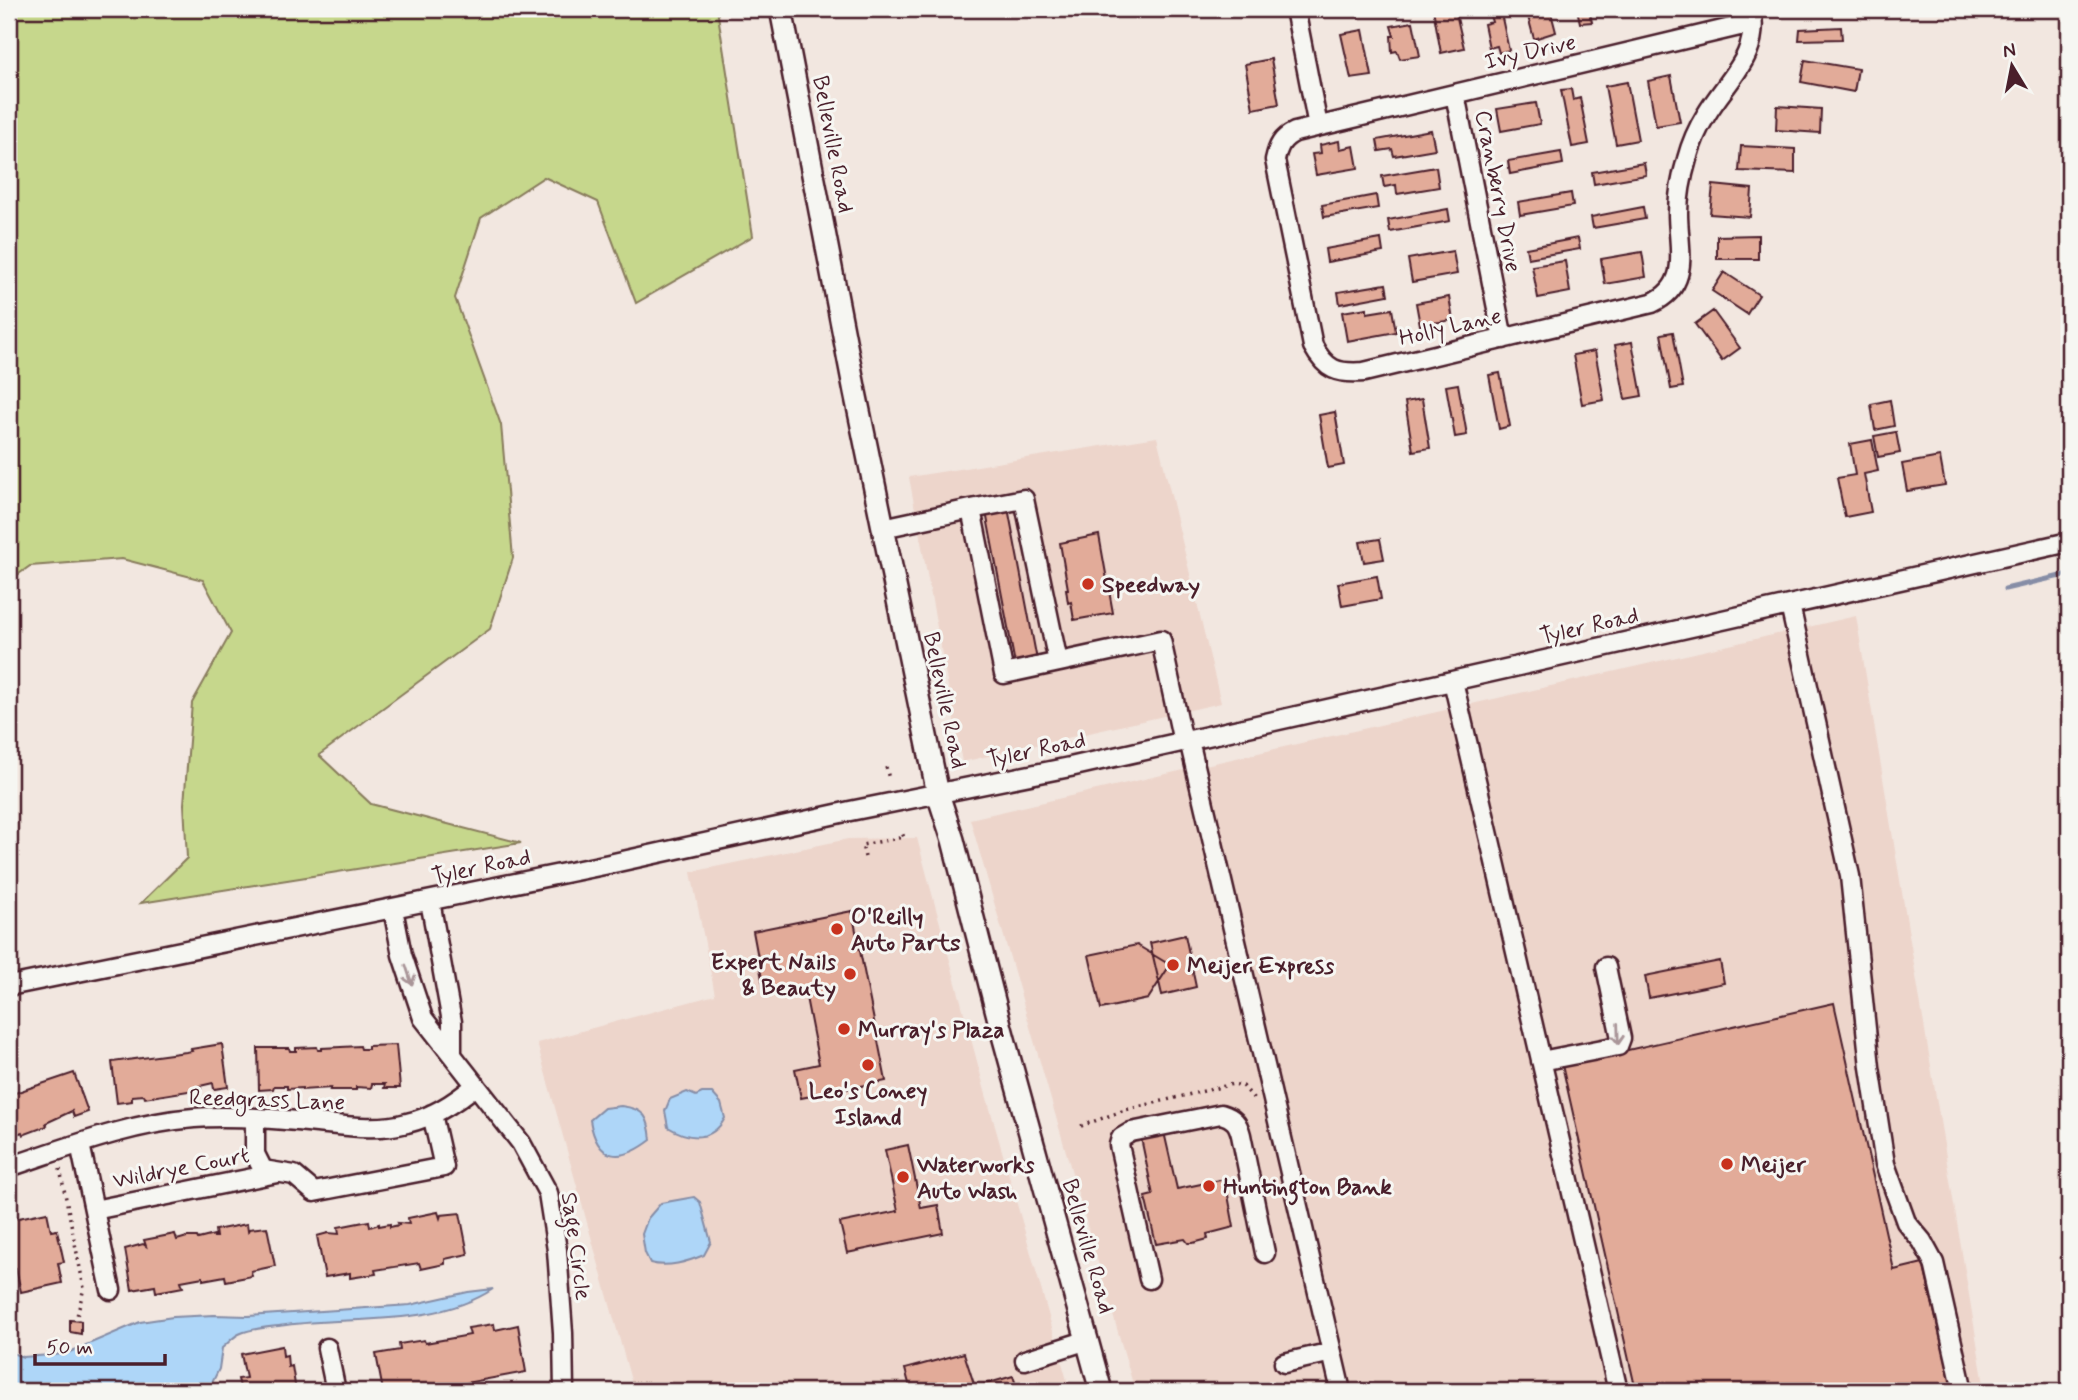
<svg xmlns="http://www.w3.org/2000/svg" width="2078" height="1400" font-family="Mynerve,sans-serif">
	<rect width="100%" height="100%" fill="#f2e7e0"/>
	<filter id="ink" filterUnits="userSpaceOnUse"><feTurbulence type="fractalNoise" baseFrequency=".0143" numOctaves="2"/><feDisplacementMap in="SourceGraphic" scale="14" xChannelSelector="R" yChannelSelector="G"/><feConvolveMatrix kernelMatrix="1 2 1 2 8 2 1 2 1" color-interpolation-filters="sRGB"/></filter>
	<g filter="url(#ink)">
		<path fill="#edd5cb" d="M1157 437 1221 703 962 762 909 477Z
			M1856 616 1985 1391H1135L970 819Z
			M917 838 985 1091 1070 1391H634L537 1043 715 995 691 872 848 839Z"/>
		<path fill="#c6d78c" stroke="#887b5c" stroke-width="2" d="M9 9H717L753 236 636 303 598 202 544 177 481 218 455 298 501 425 513 558 490 629 319 755 371 804 521 843 141 903 187 858 184 804 192 703 231 633 203 580 122 559 30 566 9 581Z"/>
		<path fill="#aed6f8" stroke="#868da6" stroke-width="2" d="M687 1092 696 1096 702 1093H712L721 1103 725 1118C712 1142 689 1140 668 1127L665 1111 670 1099Z
			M621 1106C645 1109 649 1117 651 1140 621 1163 597 1162 590 1120L604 1108Z
			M694 1197 700 1202 711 1242 704 1255C687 1262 668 1268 650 1263L645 1253 642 1234 648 1218 661 1203Z
			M493 1289C436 1327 352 1316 286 1325 272 1327 251 1328 239 1334 233 1337 227 1344 222 1348L219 1369 208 1391H9V1352L23 1357 65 1354 140 1322 173 1317 214 1315 248 1316 410 1305 468 1292Z"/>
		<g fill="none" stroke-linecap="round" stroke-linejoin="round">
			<path stroke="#868da6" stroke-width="5" d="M2005 589 2069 574"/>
		</g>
		<path fill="#e2ab99" stroke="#4a1f2b" stroke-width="2" d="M1433 9H1455L1464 48 1441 53Z
			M1488 9H1500L1509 50 1499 53 1497 46 1489 48 1484 24 1492 22Z
			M1526 9H1550L1556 32 1534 39Z
			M1577 9H1589L1592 22 1580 23Z
			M1413 22 1420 56 1400 59 1397 51 1392 52 1391 36H1394L1391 26Z
			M1841 27 1842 39 1799 40 1800 29Z
			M1363 30 1372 76 1351 79 1341 34Z
			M1271 59 1279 104 1253 109 1245 64Z
			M1805 60 1858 69 1854 92 1801 82Z
			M1671 76 1680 122 1656 126 1648 81Z
			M1627 82 1638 140 1616 144 1605 86Z
			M1571 89 1573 100 1580 98 1589 144 1572 147 1561 90Z
			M1536 103 1540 124 1501 131 1497 109Z
			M1777 106 1821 109 1820 133 1776 130Z
			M1431 130 1435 149 1394 156 1392 149 1379 151 1377 140Z
			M1339 141 1340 149 1354 146 1358 168 1316 175 1312 154 1321 153 1320 145Z
			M1741 146 1795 149V173L1739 171Z
			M1561 152 1563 164 1510 174 1508 161Z
			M1644 163 1646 175 1594 184 1592 172Z
			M1436 167 1439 187 1397 194 1396 185 1384 187 1382 176Z
			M1713 185 1752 189 1750 217 1710 214Z
			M1571 193 1573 206 1520 215 1518 202Z
			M1376 195 1378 208 1324 217 1322 205Z
			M1643 207 1645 219 1593 228 1591 217Z
			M1448 209 1450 221 1390 232 1388 220Z
			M1758 235V259H1717V236Z
			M1578 238 1580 249 1528 258 1526 248Z
			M1381 239 1383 252 1327 262 1325 249Z
			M1453 251 1457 274 1412 282 1408 259Z
			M1642 252 1646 277 1605 284 1601 259Z
			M1565 261 1570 292 1538 298 1532 266Z
			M1724 272 1759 295 1747 314 1712 291Z
			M1386 284 1388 295 1340 304 1338 292Z
			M1449 297 1453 320 1420 325 1416 303Z
			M1367 308V313L1392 309 1396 332 1347 341 1342 312Z
			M1713 311 1740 348 1722 361 1695 324Z
			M1673 332 1683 387 1671 389 1661 334Z
			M1632 342 1642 396 1625 399 1615 345Z
			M1595 351 1604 400 1582 404 1573 355Z
			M1500 373 1510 426 1499 429 1489 375Z
			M1458 384 1467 435 1455 437 1446 386Z
			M1422 399 1430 448 1413 451 1405 402Z
			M1890 400 1894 426 1875 430 1871 404Z
			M1335 412 1344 465 1328 468 1319 415Z
			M1896 432 1900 453 1878 457 1874 436Z
			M1872 440 1878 471 1864 474 1871 512 1845 517 1837 478 1855 475 1850 444Z
			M1940 457 1945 485 1907 491 1902 464Z
			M1008 508 1037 660 1015 664 986 512Z
			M1099 535 1113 613 1074 620 1071 602 1068 603 1066 589H1068L1060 543Z
			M1380 539 1384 559 1364 562 1360 542Z
			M1377 576 1381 599 1342 606 1338 583Z
			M852 911 886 1081 801 1098 795 1069 819 1064 804 987 765 995 753 931Z
			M1185 935 1196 987 1162 995 1150 943Z
			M1137 945 1170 965 1148 999 1101 1009 1089 955Z
			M1720 961 1724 983 1649 998 1645 976Z
			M1834 1003 1894 1270 1923 1263 1953 1391H1636L1562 1065Z
			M222 1044 228 1087 214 1089 213 1083 200 1086 201 1089 145 1098 144 1095 132 1096V1101L117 1103 112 1062 186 1052 192 1051 191 1049Z
			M396 1045 400 1088H384L385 1084H372L371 1088 356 1087V1090H330L331 1088 302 1090V1088L287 1089V1086H274L273 1089 259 1090 258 1048H289L290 1051H296V1048L317 1047 318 1050H322V1048L360 1046 361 1049H368V1046Z
			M74 1073 88 1112 74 1117 72 1111 46 1123 47 1126 23 1135 22 1132 9 1137V1095Z
			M1164 1132 1177 1189 1225 1179 1234 1227 1207 1234 1208 1239 1193 1243H1188L1185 1239 1156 1244 1145 1197 1153 1195 1141 1138Z
			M908 1145 921 1208 938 1205 943 1233 847 1253 840 1223 898 1211 885 1150Z
			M47 1212 51 1231 57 1230 64 1262 58 1263 62 1283 21 1292 16 1268 11 1269 9 1260V1243L11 1242 9 1220Z
			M438 1212 440 1218 441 1215 460 1213 468 1254 445 1259V1264L421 1269 419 1263 375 1270 376 1274 350 1278V1273L325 1277 317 1236 328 1233 339 1234 338 1227 369 1221 370 1227 379 1224V1226L390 1224V1227L399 1225 398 1223 409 1224 408 1218Z
			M247 1224 248 1231 249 1229 267 1227 275 1266 251 1271 252 1276 226 1281 225 1276 203 1280V1277L181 1281 183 1287 156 1292 155 1286 132 1290 125 1249 143 1244 146 1246 144 1240 175 1234 177 1240 187 1237H197L198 1239 214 1235V1237H216L215 1230Z
			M70 1320 81 1321V1334L70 1332Z
			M494 1324 495 1330 518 1325 526 1372 422 1391H383L376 1354 400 1350 399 1344 424 1340 425 1343 470 1335 468 1328Z
			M282 1346 283 1356 287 1355 288 1367 292 1366 296 1391H241L238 1379 246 1378 241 1354Z
			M964 1353 975 1387 1013 1376 1018 1391H911L905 1369Z"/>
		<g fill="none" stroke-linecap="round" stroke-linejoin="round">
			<defs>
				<path id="minor" d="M1295 9 1318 126
					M1751 9C1761 56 1727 79 1706 115 1698 128 1691 144 1687 159 1682 176 1678 195 1678 213 1678 248 1692 285 1652 303L1364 372C1337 374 1326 370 1313 346L1275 160C1278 146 1282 138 1295 132L1752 23
					M1455 94 1503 339
					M971 509 1024 499 1058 662
					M883 528 971 509 1004 674 1161 640 1183 742
					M1790 605 1850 876 1870 1067 1885 1164 1906 1222 1922 1241 1934 1263 1963 1391
					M1453 681 1618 1391
					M1189 740 1341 1391
					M430 901 452 1022V1053
					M393 909 402 955 423 1018 521 1143 548 1193 557 1250 563 1333 564 1391
					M9 986 609 864 850 811 1070 767 2069 542
					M1541 1061 1618 1046 1621 1038 1606 967
					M255 1119V1154L263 1170 294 1175 314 1192 444 1167 432 1114
					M80 1144 111 1290
					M9 1167C69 1147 131 1123 194 1118 232 1115 279 1119 317 1123 346 1126 378 1131 407 1123 434 1117 456 1102 476 1085
					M94 1210 277 1173
					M1149 1279 1119 1145 1121 1138 1131 1132 1221 1114C1234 1118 1238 1123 1241 1135L1265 1253
					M327 1348 336 1391
					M1025 1360 1088 1340
					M1284 1363 1332 1352"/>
				<path id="major" d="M781 9 855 392 938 794 953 840 1001 1028 1101 1391"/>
			</defs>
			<use href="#minor" stroke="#4a1f2b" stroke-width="23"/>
			<use href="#major" stroke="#4a1f2b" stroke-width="26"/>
			<path stroke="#4a1f2b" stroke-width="3.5" stroke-dasharray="2 5" stroke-linecap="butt" d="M886 767 889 779
				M865 857 862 845 904 837 902 833
				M1081 1126 1125 1110 1233 1084 1243 1086 1255 1100
				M60 1169 84 1288 77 1316 78 1321
				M1215 1389 1216 1391"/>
			<use href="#minor" stroke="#f6f6f2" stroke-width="18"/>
			<use href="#major" stroke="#f6f6f2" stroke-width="21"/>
		</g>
		<defs><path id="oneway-shaft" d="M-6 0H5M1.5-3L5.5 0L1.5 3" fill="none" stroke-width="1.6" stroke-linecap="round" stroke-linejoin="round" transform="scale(1.75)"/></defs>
		<g stroke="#a99598">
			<use href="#oneway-shaft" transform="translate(409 975) rotate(72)"/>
			<use href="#oneway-shaft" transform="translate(1618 1034) rotate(88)"/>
		</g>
	</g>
	<g fill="#c8321e" stroke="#f6f6f2" stroke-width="2.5">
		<circle cx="1088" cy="584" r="7"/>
		<circle cx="837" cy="929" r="7"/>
		<circle cx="1173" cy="965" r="7"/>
		<circle cx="850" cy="974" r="7"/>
		<circle cx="844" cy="1029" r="7"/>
		<circle cx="868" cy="1065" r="7"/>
		<circle cx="1727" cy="1164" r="7"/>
		<circle cx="903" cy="1177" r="7"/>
		<circle cx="1209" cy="1186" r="7"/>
	</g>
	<g text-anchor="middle" stroke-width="6" stroke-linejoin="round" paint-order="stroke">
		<g font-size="23" fill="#4a1f2b" stroke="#f6f6f2">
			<text transform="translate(1530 51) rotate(-13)" y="8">Ivy Drive</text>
			<text transform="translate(834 144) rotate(79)" y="8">Belleville Road</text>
			<text transform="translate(1499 191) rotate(79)" y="8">Cranberry Drive</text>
			<text transform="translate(1450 326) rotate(-13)" y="8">Holly Lane</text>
			<text transform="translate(1589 625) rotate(-13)" y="8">Tyler Road</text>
			<text transform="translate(946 700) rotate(78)" y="8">Belleville Road</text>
			<text transform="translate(1036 749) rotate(-12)" y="8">Tyler Road</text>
			<text transform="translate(481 866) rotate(-12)" y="8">Tyler Road</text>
			<text transform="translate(267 1099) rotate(2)" y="8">Reedgrass Lane</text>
			<text transform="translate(181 1167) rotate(-11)" y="8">Wildrye Court</text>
			<text transform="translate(577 1246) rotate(82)" y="8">Sage Circle</text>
			<text transform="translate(1089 1246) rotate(74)" y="8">Belleville Road</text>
		</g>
		<g font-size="23" font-weight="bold" fill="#4a1f2b" stroke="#f6f6f2" text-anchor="start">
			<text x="1102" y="592">Speedway</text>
			<text x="851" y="924">O'Reilly<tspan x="851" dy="26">Auto Parts</tspan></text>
			<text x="836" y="969" text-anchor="end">Expert Nails<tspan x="836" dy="26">&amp; Beauty</tspan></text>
			<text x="1187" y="973">Meijer Express</text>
			<text x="858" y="1037">Murray's Plaza</text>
			<text x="868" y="1098" text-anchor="middle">Leo's Coney<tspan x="868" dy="26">Island</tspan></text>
			<text x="917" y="1172">Waterworks<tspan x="917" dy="26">Auto Wash</tspan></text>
			<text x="1741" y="1172">Meijer</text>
			<text x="1223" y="1194">Huntington Bank</text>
		</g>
	</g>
	<rect width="2078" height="1400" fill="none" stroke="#f6f6f2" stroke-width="35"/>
	<rect x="18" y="18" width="2043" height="1365" fill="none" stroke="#4a1f2b" stroke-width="2.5" filter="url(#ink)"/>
	<g transform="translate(2012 66) rotate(350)" stroke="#f6f6f2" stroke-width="5" paint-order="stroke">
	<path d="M0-5L12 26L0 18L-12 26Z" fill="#4a1f2b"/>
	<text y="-10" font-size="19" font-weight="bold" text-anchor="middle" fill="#4a1f2b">N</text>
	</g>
	<path d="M35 1354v10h130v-10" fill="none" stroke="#4a1f2b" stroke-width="3.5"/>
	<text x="46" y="1354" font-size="21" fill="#4a1f2b" stroke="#f6f6f2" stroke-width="5" paint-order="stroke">50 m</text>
</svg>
